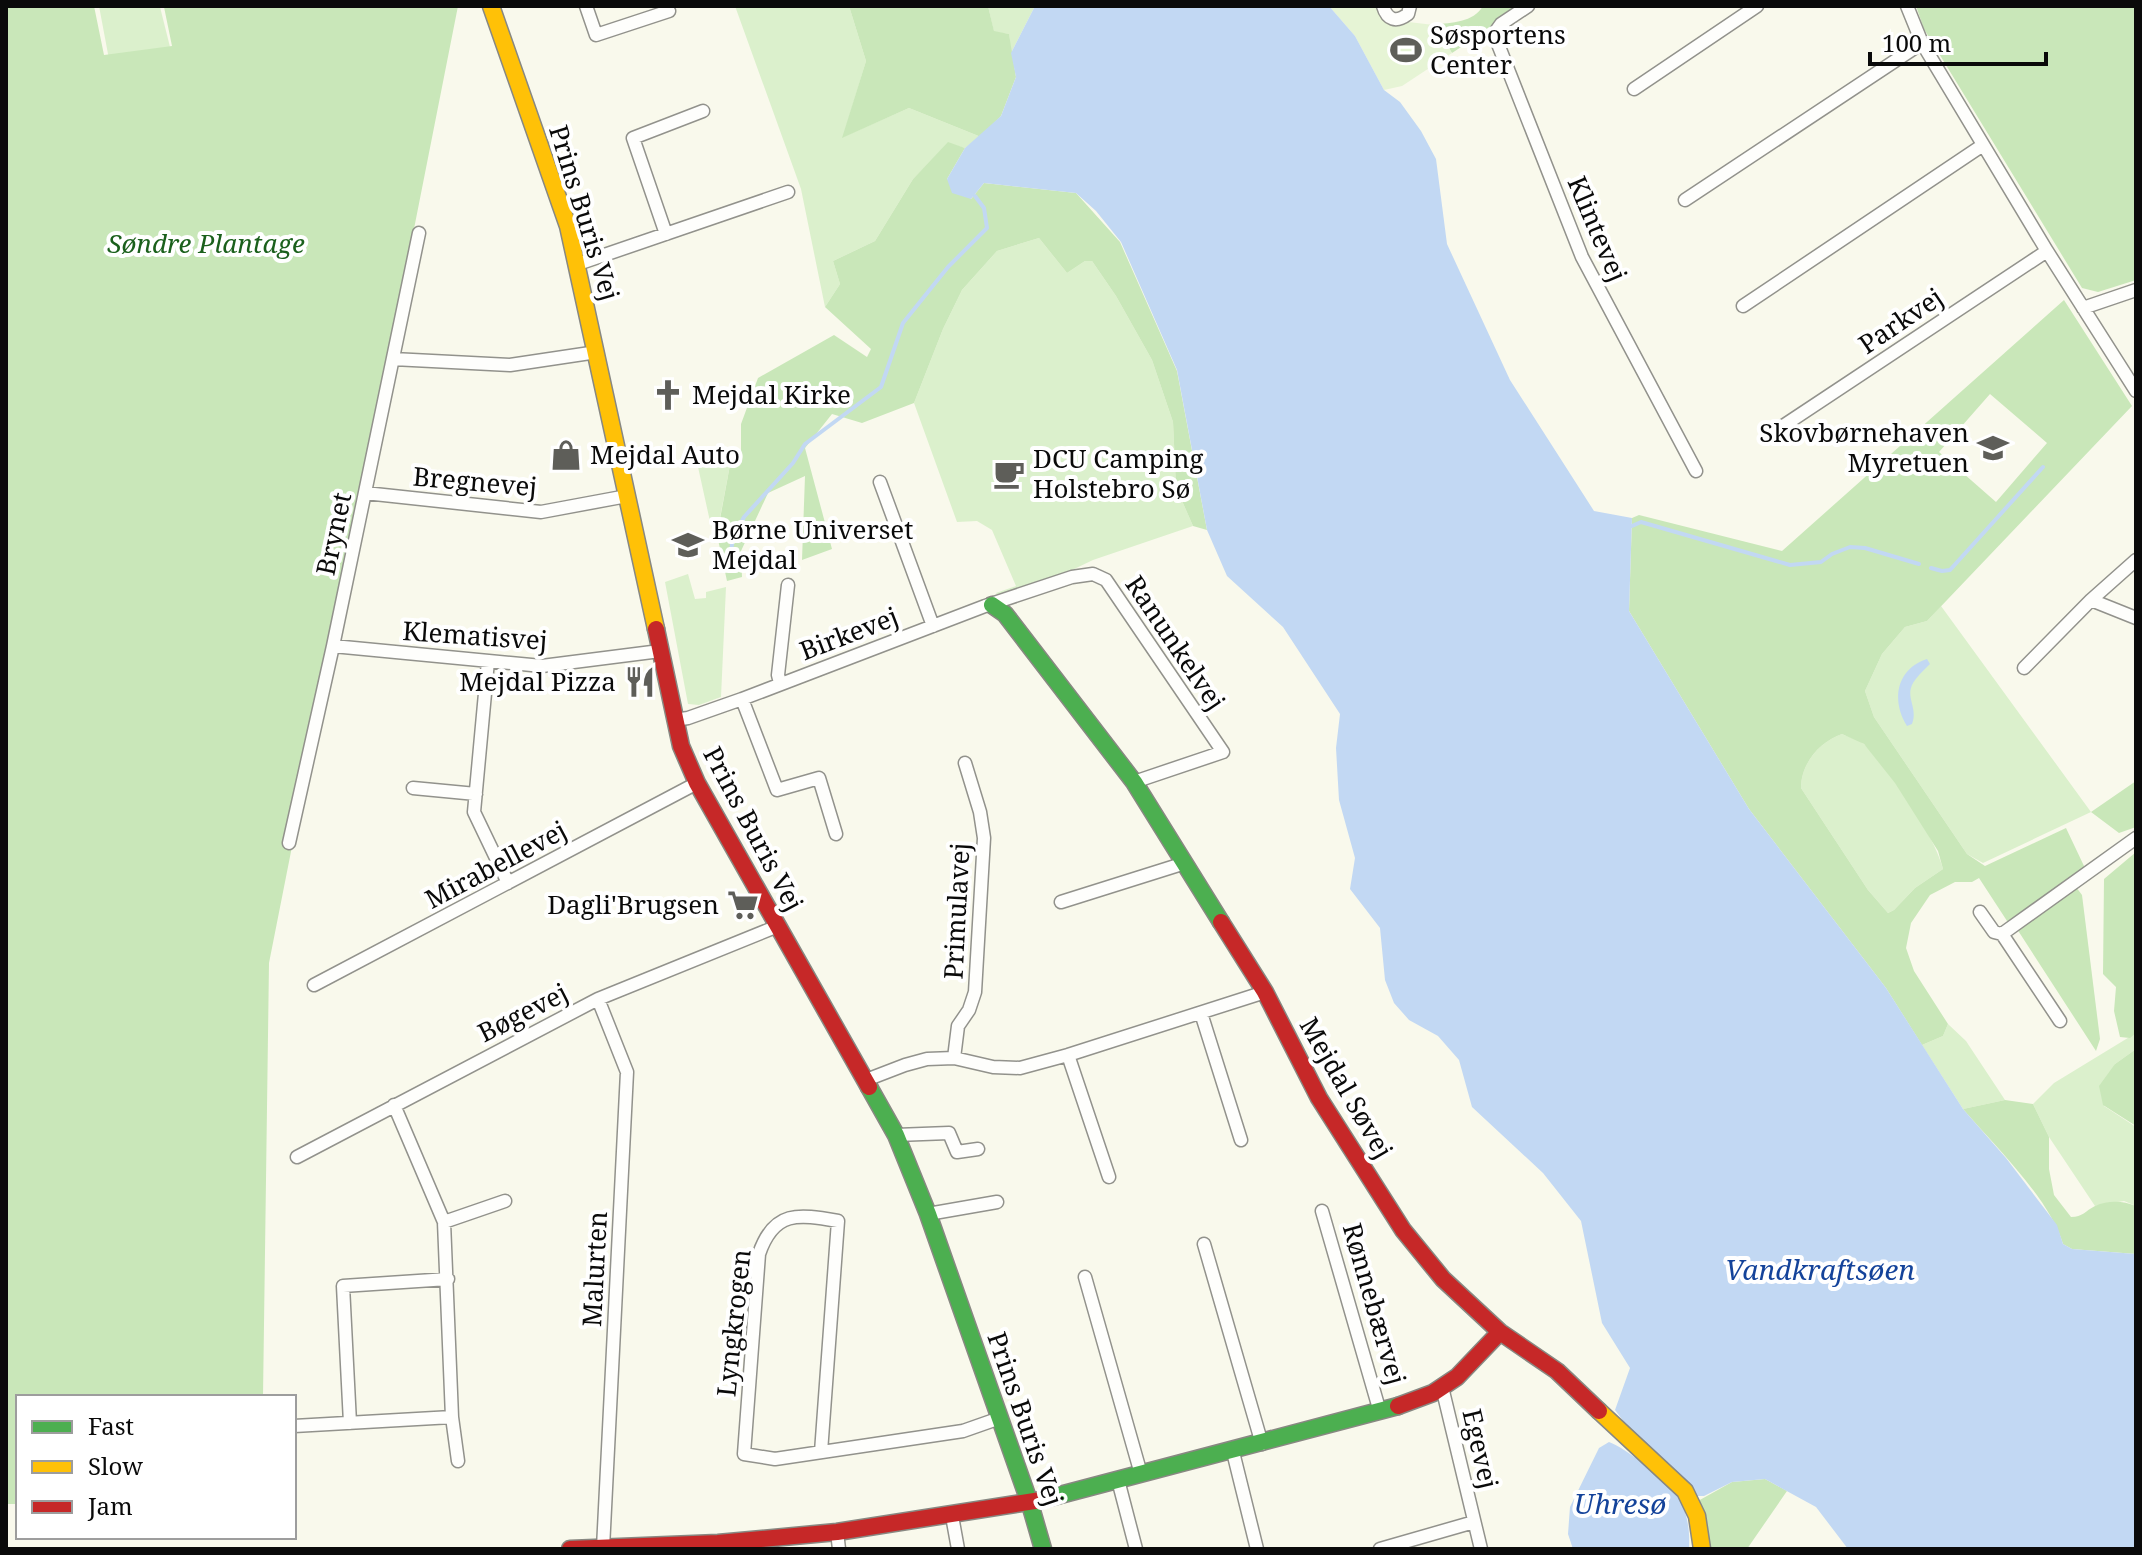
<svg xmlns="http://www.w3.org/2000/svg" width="2142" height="1555" font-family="'Noto Serif',serif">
	<rect width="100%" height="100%" fill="#f9f9ec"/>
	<path fill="#dbf0cc" d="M99 6 160 7 171 51 114 86Z
		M735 6H849L866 61 843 137 909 108 981 137 965 148 948 143 913 179 875 241 833 261 840 284 825 307 801 189Z
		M988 6H1035L1011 53 1009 34 994 32Z
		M1039 238 1067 273 1085 261H1092L1116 296 1152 360 1173 422 1176 487 1193 526 1093 560 1049 581 1000 599 996 593 1016 586 992 530 977 521 957 522 914 403 943 329 962 290 997 251Z
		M728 461 730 465 715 544 698 467Z
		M688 574 695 599 706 598V592L726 587 721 697 699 705 688 704 665 582Z
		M1941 606 2091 812 1983 863 1967 854 1874 717 1865 691 1882 654 1905 627 1927 621Z
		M1842 734C1849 737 1859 740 1865 745 1890 767 1935 837 1943 869L1915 888 1894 910 1888 913 1868 890 1801 788C1801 764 1819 742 1842 734Z
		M1948 1024 1966 1041 2005 1100 1963 1109 1922 1045 1943 1036Z
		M2136 1033V1049L2115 1064 2104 1106 2136 1127V1206L2124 1201 2095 1206 2049 1137 2033 1104 2054 1083Z"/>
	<path fill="#c9e7b9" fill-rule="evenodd" d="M6 6H94L104 55 172 46 164 7 167 6H458L269 963 263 1397H18V1504H6Z
		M849 6H988L994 31 1009 34 1016 77 1001 116 981 137 909 108 842 138 866 61Z
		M1483 6H1523L1452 53 1434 25C1452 22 1473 23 1483 6Z
		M1916 6H2136V280L2098 292 2082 288 1924 29Z
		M948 142 965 148 947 179 971 199 984 183 1076 193 1120 242 1177 371 1207 530 1193 526 1176 487 1173 422 1152 360 1116 296 1092 261H1085L1067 273 1039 238 997 251 962 290 943 329 914 403 862 423 832 414 805 448 832 549 802 560 805 476 768 493 741 551 742 577 727 581 717 535 730 465 741 461V424L758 378 834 335 867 357 871 349 825 307 840 284 833 261 875 241 913 179Z
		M2064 300 2132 406 1927 621 1905 627 1882 654 1865 691 1874 717 1967 854 1985 866 2066 828 2084 866 2083 872 2009 924 1979 878 1972 882H1955L1930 895 1911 923 1906 948 1914 971 1948 1024 1943 1036 1922 1045 1886 988 1749 809 1629 611 1632 518 1639 515 1782 551ZM1990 394 2047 443 1996 502 1939 452ZM1842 734 1864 744 1895 783 1938 851 1943 869 1915 888 1894 910 1888 913 1868 890 1801 788C1801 764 1819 742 1842 734Z
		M2136 781V827L2119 833 2091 812Z
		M2136 852V1033L2130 1038 2120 1037 2114 1011 2116 987 2103 974 2104 879Z
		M2076 887 2082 895 2100 1039 2096 1051 2017 929Z
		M2136 1049V1126L2103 1105 2099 1086 2115 1064Z
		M2005 1100 2033 1104 2049 1137V1169L2054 1195 2071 1217C2083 1217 2085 1211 2095 1206 2109 1200 2123 1201 2136 1206V1254L2072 1249 2063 1244C2050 1199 1994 1145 1963 1109Z
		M1765 1479 1787 1491 1747 1549H1705L1698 1501 1732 1482Z"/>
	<path fill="#e6f4d5" d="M1329 6H1377L1383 19 1434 25 1452 53 1402 86 1384 90 1355 36Z"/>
	<path fill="#c2d8f3" d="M1035 6H1329L1355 36 1384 90 1400 102 1421 131 1436 159 1447 244 1510 380 1594 511 1632 518 1629 611 1749 809 1886 988 1963 1109 2006 1158 2057 1225 2063 1244 2072 1249 2136 1254V1549H1848L1816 1507 1765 1479 1732 1482 1704 1496H1696L1636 1438 1615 1410 1630 1368 1602 1323 1581 1221 1543 1173 1472 1107 1459 1060 1438 1036 1409 1020 1394 1003 1385 980 1380 928 1350 889 1355 858 1339 800 1336 748 1340 714 1283 627 1227 576 1207 530 1177 370 1121 242 1096 211 1076 193 984 183 971 199 952 193 947 179 965 148 1001 116 1016 77 1011 53Z
		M1927 659 1930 664C1924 670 1916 677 1912 685 1906 699 1918 708 1912 724L1907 726C1891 701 1896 669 1927 659Z
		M1609 1442C1626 1448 1671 1483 1679 1499 1688 1514 1690 1532 1689 1549H1573L1568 1534 1570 1507 1599 1448Z"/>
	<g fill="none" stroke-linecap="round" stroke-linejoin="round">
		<path stroke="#c2d8f3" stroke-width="4" d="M1632 526 1641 522 1790 565 1821 562 1832 554 1850 547 1865 548 1919 564
			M731 551 733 538 744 517 793 463 805 444 881 387 903 323 948 267 987 228 984 208 975 196
			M1931 568 1942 571 1950 570 2043 467"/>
		<defs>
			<path id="street" d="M586 6 596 35 669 11
				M1383 6C1387 20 1396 23 1408 14L1410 6
				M1528 6 1501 24 1496 31V39L1582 257 1696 471
				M1907 6 1922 43 2047 251 2136 391
				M1634 89 1757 6
				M1685 200 1922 43
				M666 234 633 138 703 111
				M578 264 788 192
				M1743 306 1983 145
				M2083 308 2136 290
				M393 359 510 365 597 352
				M1780 428 2047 251
				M880 482 933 626
				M365 493 541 512 627 496
				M2091 600 2136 618
				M333 646 542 666 660 651
				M488 661 474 812 508 883
				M2024 668 2091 600 2136 560
				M780 683 778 675 788 585
				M742 699 777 790 819 778 836 834
				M674 720 688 718 742 699 985 606 1072 577 1093 574 1106 580 1223 752 1134 782
				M413 788 476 794
				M289 843 333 646 419 233
				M1061 902 1185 863
				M1980 912 1994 932 2002 934 2060 1021
				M2002 934 2136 838
				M314 985 697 783
				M598 999 627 1072 603 1548
				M1201 1013 1241 1140
				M1068 1055 1109 1177
				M954 1058 958 1026 969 1010 975 992 984 838 980 812 965 763
				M866 1080 905 1065 927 1059 954 1058 993 1067 1020 1068 1068 1055 1265 992
				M394 1105 444 1222 452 1417 458 1461
				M896 1135 949 1133 957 1152 978 1149
				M297 1157 598 999 778 926
				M1322 1211 1380 1412
				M928 1214 997 1202
				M444 1222 505 1201
				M1204 1244 1262 1444
				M1085 1277 1141 1474
				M1442 1387 1481 1549
				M350 1423 343 1286 448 1279
				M294 1426 452 1417
				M821 1452 838 1221C798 1214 774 1210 759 1254L744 1454 775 1459 963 1431 1000 1418
				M1233 1452 1257 1549
				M1118 1480 1136 1549
				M952 1516 958 1549
				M837 1532 839 1549
				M1380 1549 1474 1522"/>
			<path id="fast" d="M992 605 1005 614 1134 782 1221 922
				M869 1087 896 1135 928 1214 1030 1504 1043 1549
				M1041 1500 1398 1406"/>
			<path id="slow" d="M491 6 568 226 656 629
				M1599 1411 1685 1491 1697 1516 1702 1549"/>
			<path id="jam" d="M656 629 681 746 697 783 869 1087
				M1221 922 1265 992 1319 1098 1403 1230 1443 1279 1500 1332 1557 1371 1599 1411
				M1398 1406 1433 1393 1457 1377 1500 1332
				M570 1549 718 1543 837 1532 1041 1500"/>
		</defs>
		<use href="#street" stroke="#92928c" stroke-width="15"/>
		<use href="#fast" stroke="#888882" stroke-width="19"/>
		<use href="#slow" stroke="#888882" stroke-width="19"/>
		<use href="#jam" stroke="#888882" stroke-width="19"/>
		<use href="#street" stroke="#fefefc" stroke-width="12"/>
		<use href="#fast" stroke="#4caf50" stroke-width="16"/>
		<use href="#slow" stroke="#ffc107" stroke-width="16"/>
		<use href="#jam" stroke="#c62828" stroke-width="16"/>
	</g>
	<defs>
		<symbol id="stadium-bare" viewBox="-9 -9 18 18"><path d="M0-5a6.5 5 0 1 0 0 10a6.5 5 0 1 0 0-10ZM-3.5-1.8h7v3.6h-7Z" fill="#5e5e59" stroke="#fff" stroke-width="2.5" paint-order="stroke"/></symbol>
		<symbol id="church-bare" viewBox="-9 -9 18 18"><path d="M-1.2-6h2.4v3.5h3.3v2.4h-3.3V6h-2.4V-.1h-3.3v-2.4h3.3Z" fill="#5e5e59" stroke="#fff" stroke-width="2.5" paint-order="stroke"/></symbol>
		<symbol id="school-bare" viewBox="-9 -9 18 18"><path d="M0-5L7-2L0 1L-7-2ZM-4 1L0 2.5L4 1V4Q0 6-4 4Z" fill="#5e5e59" stroke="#fff" stroke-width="2.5" paint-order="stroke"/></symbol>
		<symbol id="shop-bare" viewBox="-9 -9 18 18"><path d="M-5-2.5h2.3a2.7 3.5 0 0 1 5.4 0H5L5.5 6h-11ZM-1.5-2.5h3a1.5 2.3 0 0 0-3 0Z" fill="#5e5e59" stroke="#fff" stroke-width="2.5" paint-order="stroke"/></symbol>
		<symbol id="cafe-bare" viewBox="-9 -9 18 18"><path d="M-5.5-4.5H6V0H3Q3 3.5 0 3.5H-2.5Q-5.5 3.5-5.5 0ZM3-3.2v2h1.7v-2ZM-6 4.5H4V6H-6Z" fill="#5e5e59" stroke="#fff" stroke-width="2.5" paint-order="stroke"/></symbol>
		<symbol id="restaurant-bare" viewBox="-9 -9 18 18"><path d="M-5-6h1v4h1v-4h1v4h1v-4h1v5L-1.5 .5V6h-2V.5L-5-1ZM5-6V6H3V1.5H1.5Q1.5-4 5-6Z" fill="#5e5e59" stroke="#fff" stroke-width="2.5" paint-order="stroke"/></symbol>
		<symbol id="supermarket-bare" viewBox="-9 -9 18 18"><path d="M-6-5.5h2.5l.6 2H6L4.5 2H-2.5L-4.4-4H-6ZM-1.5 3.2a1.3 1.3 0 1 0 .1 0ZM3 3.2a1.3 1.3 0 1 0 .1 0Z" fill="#5e5e59" stroke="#fff" stroke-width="2.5" paint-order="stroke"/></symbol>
	</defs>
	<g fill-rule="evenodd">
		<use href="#stadium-bare" x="1384" y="28" width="44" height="44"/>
		<use href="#church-bare" x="646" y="373" width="44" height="44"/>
		<use href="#school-bare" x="1971" y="426" width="44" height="44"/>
		<use href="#shop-bare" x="544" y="433" width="44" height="44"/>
		<use href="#cafe-bare" x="987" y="452" width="44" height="44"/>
		<use href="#school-bare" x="666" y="523" width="44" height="44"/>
		<use href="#restaurant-bare" x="618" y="660" width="44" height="44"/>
		<use href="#supermarket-bare" x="721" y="883" width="44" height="44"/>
	</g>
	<g text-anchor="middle" stroke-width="8" stroke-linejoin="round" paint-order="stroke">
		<g font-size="26" fill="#0a0a0a" stroke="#fff" text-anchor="start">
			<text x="1430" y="44">Søsportens<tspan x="1430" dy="30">Center</tspan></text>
			<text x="692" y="404">Mejdal Kirke</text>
			<text x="1969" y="442" text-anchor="end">Skovbørnehaven<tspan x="1969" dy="30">Myretuen</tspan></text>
			<text x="590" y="464">Mejdal Auto</text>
			<text x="1033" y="468">DCU Camping<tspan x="1033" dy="30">Holstebro Sø</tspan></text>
			<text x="712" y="539">Børne Universet<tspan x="712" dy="30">Mejdal</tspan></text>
			<text x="616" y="691" text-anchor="end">Mejdal Pizza</text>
			<text x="719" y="914" text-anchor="end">Dagli'Brugsen</text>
		</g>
		<g font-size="26" fill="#0a0a0a" stroke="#fff">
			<text transform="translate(584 213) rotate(73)" y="9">Prins Buris Vej</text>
			<text transform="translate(1597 229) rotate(67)" y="9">Klintevej</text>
			<text transform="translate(1901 321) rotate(-34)" y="9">Parkvej</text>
			<text transform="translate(475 482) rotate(5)" y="9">Bregnevej</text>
			<text transform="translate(334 534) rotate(-78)" y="9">Brynet</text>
			<text transform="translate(849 634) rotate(-21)" y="9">Birkevej</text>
			<text transform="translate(475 636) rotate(4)" y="9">Klematisvej</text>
			<text transform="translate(1175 643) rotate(56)" y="9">Ranunkelvej</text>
			<text transform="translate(753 829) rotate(62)" y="9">Prins Buris Vej</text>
			<text transform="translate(496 865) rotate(-28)" y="9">Mirabellevej</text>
			<text transform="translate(957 911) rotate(-87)" y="9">Primulavej</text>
			<text transform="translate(523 1013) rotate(-27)" y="9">Bøgevej</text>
			<text transform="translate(1346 1088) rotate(60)" y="9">Mejdal Søvej</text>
			<text transform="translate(595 1269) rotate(-87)" y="9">Malurten</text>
			<text transform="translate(1374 1304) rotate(74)" y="9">Rønnebærvej</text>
			<text transform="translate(734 1323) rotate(-84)" y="9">Lyngkrogen</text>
			<text transform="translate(1025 1419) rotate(71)" y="9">Prins Buris Vej</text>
			<text transform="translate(1480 1449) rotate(77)" y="9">Egevej</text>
		</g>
		<g font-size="26" font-style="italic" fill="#1b601c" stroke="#fff">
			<text x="206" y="253">Søndre Plantage</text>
		</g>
		<g font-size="28" font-style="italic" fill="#14439a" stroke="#fff">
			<text x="1820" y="1280">Vandkraftsøen</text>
			<text x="1620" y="1514">Uhresø</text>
		</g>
	</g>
	<rect width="2142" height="1555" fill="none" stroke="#0a0a0a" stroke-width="16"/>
	<rect x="16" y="1395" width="280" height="144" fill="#ffffff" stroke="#9d9d9d" stroke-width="2"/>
	<rect x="32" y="1421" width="40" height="12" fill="#4caf50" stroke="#9d9d9d" stroke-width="2"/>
	<text x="88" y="1435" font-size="24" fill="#0a0a0a">Fast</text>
	<rect x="32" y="1461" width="40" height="12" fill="#ffc107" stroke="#9d9d9d" stroke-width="2"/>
	<text x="88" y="1475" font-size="24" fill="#0a0a0a">Slow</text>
	<rect x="32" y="1501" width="40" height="12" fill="#c62828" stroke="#9d9d9d" stroke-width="2"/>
	<text x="88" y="1515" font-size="24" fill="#0a0a0a">Jam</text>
	<path d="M1870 52v12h176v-12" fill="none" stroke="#0a0a0a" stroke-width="4"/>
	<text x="1882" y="52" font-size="24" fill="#0a0a0a" stroke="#ffffff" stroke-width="6" paint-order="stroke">100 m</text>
</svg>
